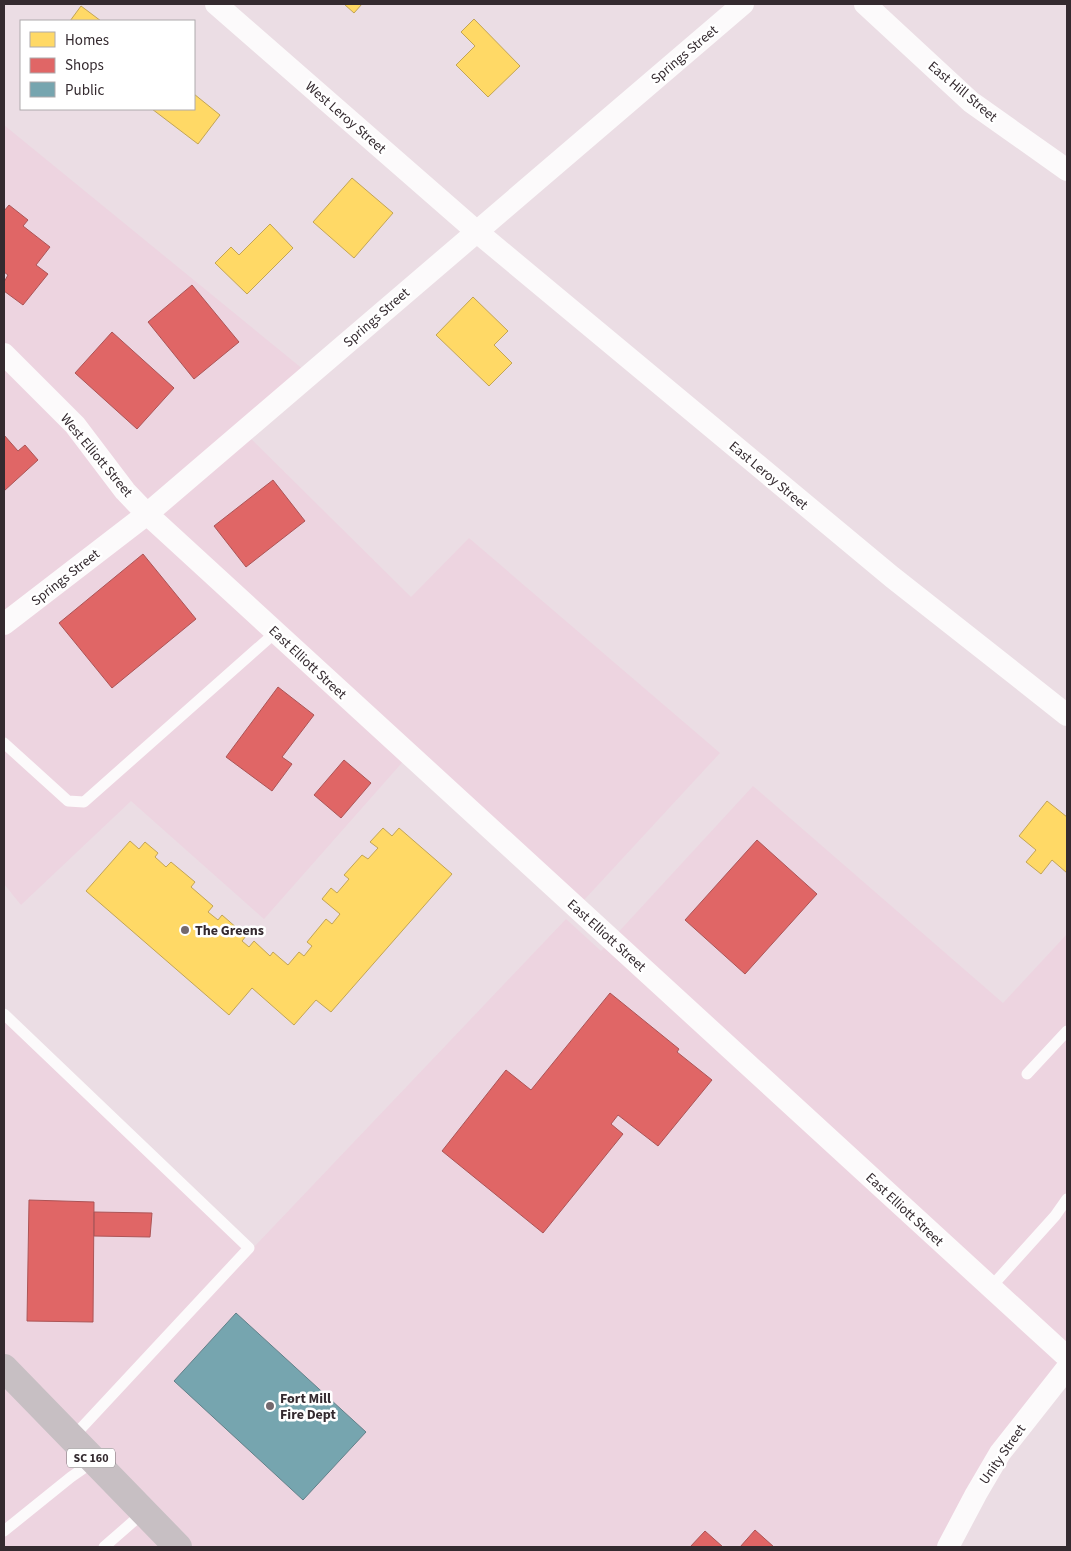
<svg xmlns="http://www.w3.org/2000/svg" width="1071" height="1551" font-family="'Source Sans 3',sans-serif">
	<rect width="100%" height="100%" fill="#ebdde4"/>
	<path fill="#edd4e0" d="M4 125 304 370 238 426 411 597 469 538 720 753 573 912 407 757 264 919 131 801 21 905 4 884Z
		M753 786 1003 1003 1067 934V1378L1004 1455 953 1547H4V1009L254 1247 566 919 601 951Z"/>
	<path fill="#ffd966" stroke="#c2a456" d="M344 4H362L354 13Z
		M81 6 101 21H70Z
		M474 19 520 66 488 97 456 65 475 46 461 32Z
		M194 94 220 115 198 144 152 109H194Z
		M352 178 393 213 354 258 313 222Z
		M270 224 293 248 247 294 215 263 231 247 239 255Z
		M473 297 508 331 494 345 512 363 489 386 436 335Z
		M1047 801 1067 817V873L1052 860 1041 874 1026 862 1036 850 1019 836Z
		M383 828 392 836 399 828 452 874 331 1012 316 1000 294 1025 252 988 229 1015 86 891 130 841 139 849 145 842 158 853 155 857 166 867 171 862 195 882 191 887 213 906 208 912 218 920 222 915 246 936 242 941 249 947 254 941 270 956 273 952 288 965 299 952 304 956 312 946 307 942 326 919 332 924 340 914 322 899 331 888 337 893 349 879 344 875 362 855 368 859 378 848 370 842Z"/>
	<path fill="#e06666" stroke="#ac5456" d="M9 205 28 220 23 226 50 247 36 265 48 274 23 305 4 291V282L8 275 4 272V211Z
		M192 285 239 342 194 379 148 322Z
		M112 332 174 388 137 429 75 373Z
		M4 435 18 451 25 445 38 460 4 491Z
		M273 480 305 521 246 567 214 526Z
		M143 554 196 619 112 688 59 623Z
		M278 687 314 715 282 757 292 764 272 791 226 757Z
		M344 760 371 783 341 818 314 795Z
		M757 840 817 894 745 974 685 920Z
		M610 993 679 1049 677 1052 712 1080 658 1146 618 1115 611 1124 623 1134 543 1233 442 1151 506 1070 531 1090Z
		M29 1200 94 1202 93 1322 27 1321Z
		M94 1212 152 1213 150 1237 94 1236Z
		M755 1530 774 1547H740Z
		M705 1531 723 1547H690Z"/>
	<path fill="#76a5af" stroke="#628089" d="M236 1313 366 1432 303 1500 174 1381Z"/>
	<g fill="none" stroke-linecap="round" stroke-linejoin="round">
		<path stroke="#fcfafb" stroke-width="11" d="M4 743 68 801 84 802 276 632
			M4 1014 249 1248 72 1438
			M1027 1074 1067 1031
			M991 1287 1055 1216 1067 1199
			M4 1531 71 1477 94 1461
			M104 1547 144 1512"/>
		<path stroke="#fcfafb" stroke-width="22" d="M216 4 476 231 892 577 1067 715
			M865 4 971 102 1067 170
			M4 354 75 425 125 491 147 514 1067 1357
			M4 624 147 514 743 4
			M948 1547 976 1494 1000 1453 1067 1368"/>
		<path stroke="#c7bfc3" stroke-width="28" d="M4 1368 178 1547"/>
	</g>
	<g fill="#74696e" stroke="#fff" stroke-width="2">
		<circle cx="185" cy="930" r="5"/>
		<circle cx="270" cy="1406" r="5"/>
	</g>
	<g text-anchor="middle" stroke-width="5" stroke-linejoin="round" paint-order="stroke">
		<rect fill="#fff" stroke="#716a6d" stroke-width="1" x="67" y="1448.5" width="48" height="19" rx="4"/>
		<g font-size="12" font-weight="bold" fill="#342a2f">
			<text x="91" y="1462">SC 160</text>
		</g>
		<g font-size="14" fill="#342a2f" stroke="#fff">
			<text transform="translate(684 54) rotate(-40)" y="5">Springs Street</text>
			<text transform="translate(963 91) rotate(40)" y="5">East Hill Street</text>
			<text transform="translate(346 117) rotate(41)" y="5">West Leroy Street</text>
			<text transform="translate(376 317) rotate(-41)" y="5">Springs Street</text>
			<text transform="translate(97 455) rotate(50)" y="5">West Elliott Street</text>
			<text transform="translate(769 475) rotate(40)" y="5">East Leroy Street</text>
			<text transform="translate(65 577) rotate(-38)" y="5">Springs Street</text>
			<text transform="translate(308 662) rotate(43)" y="5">East Elliott Street</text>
			<text transform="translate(607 935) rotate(42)" y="5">East Elliott Street</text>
			<text transform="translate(905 1209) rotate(43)" y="5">East Elliott Street</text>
			<text transform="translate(1002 1454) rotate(-55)" y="5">Unity Street</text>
		</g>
		<g font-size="14" font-weight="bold" fill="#342a2f" stroke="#fff" text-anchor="start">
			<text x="195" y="935">The Greens</text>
			<text x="280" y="1403">Fort Mill<tspan x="280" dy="16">Fire Dept</tspan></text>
		</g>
	</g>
	<rect width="1071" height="1551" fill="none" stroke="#342a2f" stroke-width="10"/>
	<rect x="20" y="20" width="175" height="90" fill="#ffffff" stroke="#aeaaac"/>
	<rect x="30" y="32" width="25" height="15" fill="#ffd966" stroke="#aeaaac"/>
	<text x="65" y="45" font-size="15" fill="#342a2f">Homes</text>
	<rect x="30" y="58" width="25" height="15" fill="#e06666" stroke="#aeaaac"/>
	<text x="65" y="70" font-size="15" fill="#342a2f">Shops</text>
	<rect x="30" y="82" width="25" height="15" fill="#76a5af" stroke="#aeaaac"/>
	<text x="65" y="95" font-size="15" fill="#342a2f">Public</text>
</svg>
